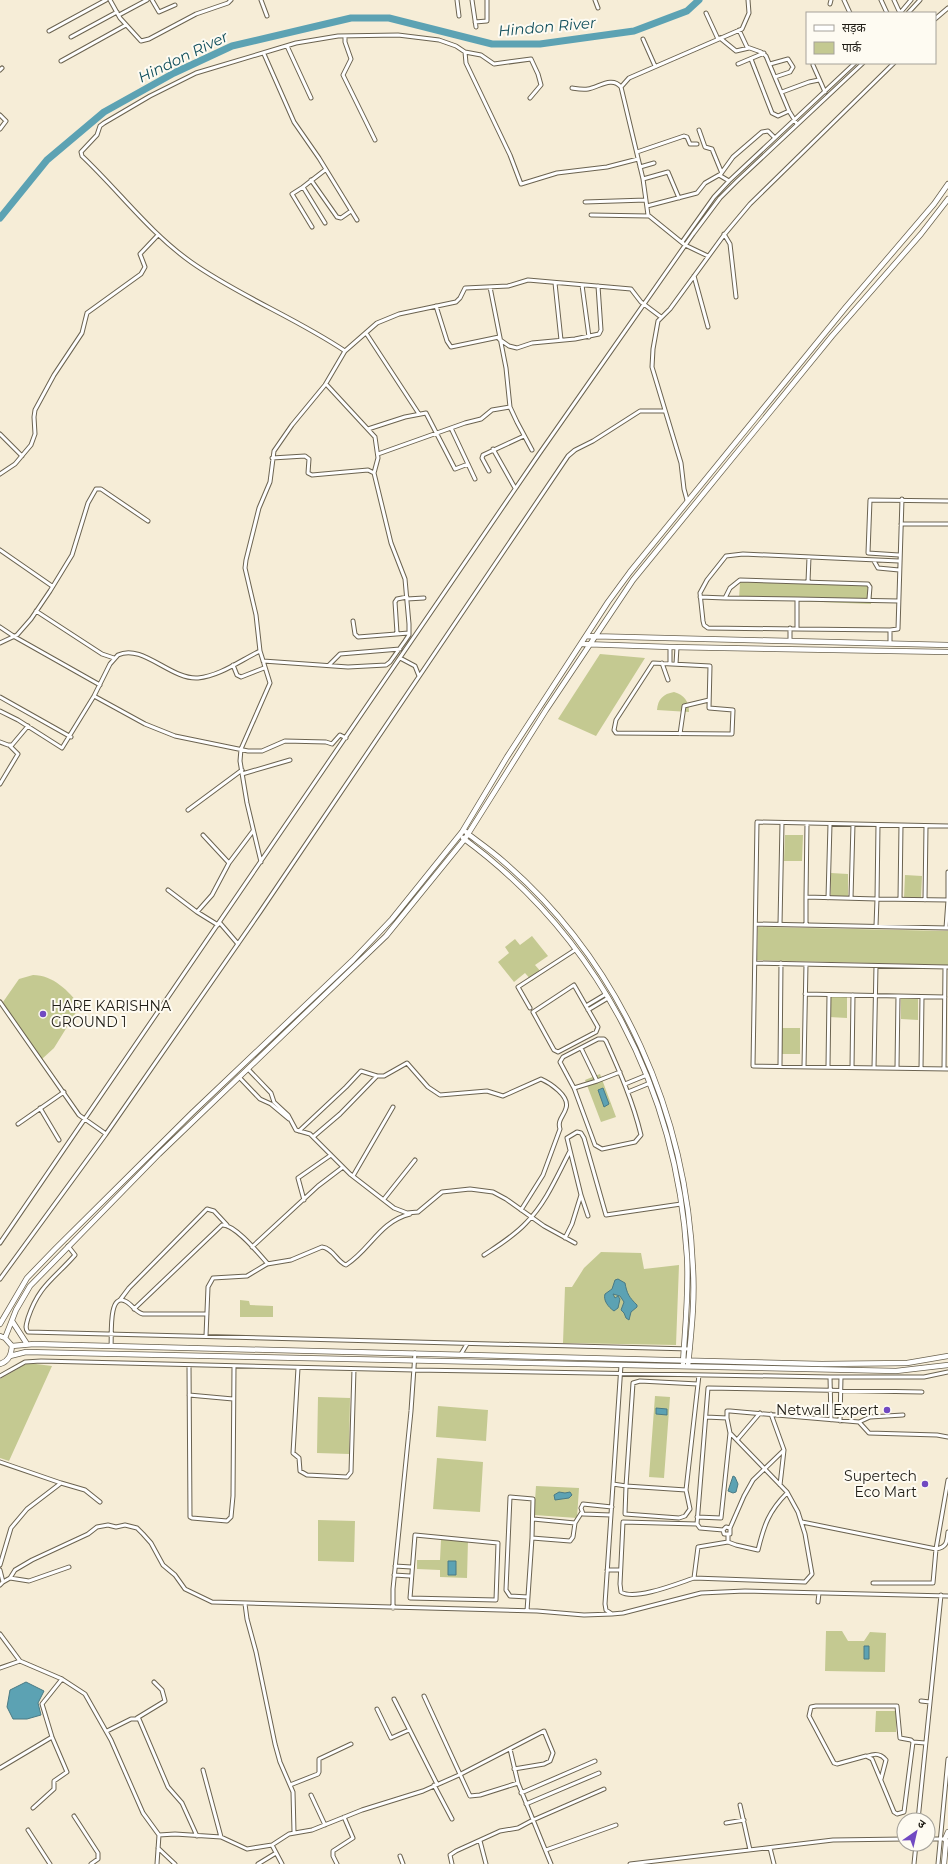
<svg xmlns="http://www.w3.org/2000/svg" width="948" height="1864" font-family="Montserrat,'Noto Sans Devanagari',sans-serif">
	<rect width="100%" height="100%" fill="#f6edd7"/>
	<path fill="#c4c991" d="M740 582 872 586 871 604 739 599Z
		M600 654 645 658 596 736 558 719Z
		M674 692C684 695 689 701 689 712L657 710C658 699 663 694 674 692Z
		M785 835H803L802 861H784Z
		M831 873 848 874V897L831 896Z
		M905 875 922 876 921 898H904Z
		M758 927 948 931V965L757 960Z
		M532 936 548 956 535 965 542 973 532 981 525 973 514 982 498 962 509 953 505 947 515 939 520 945Z
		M33 975C53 975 69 991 80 1006L54 1048 42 1059 14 1022 3 1002 19 979Z
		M830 997H847V1018L829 1017Z
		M901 998 918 999V1020L901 1019Z
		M782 1028H800V1054H782Z
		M600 1074 616 1117 601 1122 585 1080Z
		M601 1252 641 1253 644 1269 679 1265 676 1345 563 1343 565 1287H572L584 1268Z
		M240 1300 249 1301 250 1305 273 1306V1317H240Z
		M28 1363 52 1366 9 1461 0 1458V1379Z
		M655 1396 670 1397 664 1478 649 1477Z
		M318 1397 350 1398 349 1454 317 1453Z
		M438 1406 488 1410 486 1441 436 1437Z
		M437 1458 483 1462 480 1512 433 1509Z
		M536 1486 579 1488 577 1518 534 1515Z
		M318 1520 355 1521 354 1562 318 1561Z
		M441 1540H468L467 1578 440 1577V1570L417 1569V1560H440Z
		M826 1631H842L848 1641H864L870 1632 886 1633 885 1672 825 1671Z
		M876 1711H897L896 1732H875Z"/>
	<path fill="#5ca2b3" stroke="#4a7a84" d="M603 1088 609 1104 604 1107 598 1090Z
		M618 1279 625 1283C627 1294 629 1297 637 1305V1307L631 1312 629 1320 626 1318 624 1313 621 1310 624 1302 620 1296 613 1294 615 1298 618 1296 620 1299 618 1308 614 1311C608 1307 603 1300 605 1294L612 1289 615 1280Z
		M656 1408 667 1409V1415L656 1414Z
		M733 1476 735 1477 738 1484 736 1492 733 1493 728 1491Z
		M559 1492 565 1493 570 1492 572 1495 569 1498 555 1500 554 1495Z
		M448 1561H456V1575H448Z
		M864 1646H869V1659H864Z
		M26 1682 44 1691 38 1703 41 1715 27 1719H13L7 1707 10 1690Z"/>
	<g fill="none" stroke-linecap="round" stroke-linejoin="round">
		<path stroke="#5ca2b3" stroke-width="7" d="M0 218 47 160 104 112 174 73 232 46 351 18H389L492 44H540L634 31 687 11 699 0"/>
		<defs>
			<path id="street" d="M110 0 120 18 141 41 149 39 196 14 228 3 231 0
				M152 0 159 12 175 5
				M261 0 267 16
				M457 0 459 16
				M472 0 476 27
				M595 0 598 8
				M844 0 850 13
				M881 0 887 13
				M894 0 900 13
				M830 4 831 0
				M706 13 718 39
				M900 13 911 0
				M908 13 920 0
				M119 15 147 0
				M935 19 948 8
				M475 22 487 21V0
				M739 30 747 47 761 52 766 56 789 111 797 124
				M49 31 106 0
				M345 36V42L351 59 343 75 375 140
				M71 37 117 12
				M720 38 736 51 749 48
				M643 39 655 66
				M287 46 311 98
				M465 52 466 63 510 155 521 184 557 173 607 167 638 159
				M264 54 294 122 319 158 357 220
				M751 59 772 113 778 116 789 111
				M61 61 126 25
				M738 64 764 53
				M770 64 788 59 793 67 790 72 775 77
				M813 65 825 92
				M0 70 2 68
				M621 87 629 78 742 29 749 13 748 0
				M572 88C578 89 583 90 588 89 599 87 612 76 621 87L643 179 648 215 685 245 708 256
				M782 92 809 82 819 80
				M0 115 6 121 0 129
				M699 130 705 147 712 149 721 171
				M637 152 684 136 687 137 690 144H697
				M640 167 654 163
				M720 175 733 157 762 132 768 131 774 137
				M643 179 668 172 679 198
				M311 180 337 217 341 218 351 211
				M303 187 292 194 312 227
				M585 202 646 200
				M647 206 697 193 705 183 719 175 729 181
				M591 215 649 216
				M325 223 303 187 325 170
				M724 234 730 244 736 297
				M682 242 714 197 729 181 855 63
				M694 276 708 327
				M555 283 561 340
				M582 285 589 337
				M490 287 506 368 510 407 517 422 532 450
				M436 306 447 341 451 347 499 337
				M366 333 419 414
				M499 339 509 346 517 348 532 343 575 339 599 334 601 330 598 286
				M345 351 377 323 399 314 456 302 460 298 465 288 508 286 528 280 631 289 641 302 661 317
				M326 384 375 437 378 458 374 473
				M451 428 475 479
				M368 429 405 417 426 413 455 469 468 464
				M0 434 22 456
				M493 449 515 488
				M378 454 465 423 481 419 492 410 510 407
				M489 471 482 458 483 455 524 436
				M0 474 15 464 31 445 35 434 34 417 35 410 54 375 82 333 87 313 141 274 145 267 140 254 158 235
				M687 500 684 489 681 463 652 367 653 349 658 321 670 309 724 235 750 204 894 63
				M901 524H948
				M0 550 52 586
				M899 555 868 553 870 500 948 501
				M874 561 878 568 899 570
				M808 582 809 557
				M700 597 725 598
				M407 599 424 598
				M797 599 725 598 730 588 740 580 868 584 870 587 869 599
				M898 601 797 599V629L708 628 704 625 703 621 700 593 707 580 726 556 743 554 899 561
				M36 611 102 654 114 658
				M353 621 355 634 358 637 409 633
				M0 627 15 637 100 685
				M797 629 890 630
				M397 633 395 602 397 599 407 597
				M790 641V628
				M0 643 17 635 31 619 50 591 72 555 88 503 96 489H101L148 521
				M890 643V630L898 629 902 499
				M400 658 415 666 419 676
				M263 661 348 667 386 665 390 662 405 641 409 635V624L405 579 391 543 374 473 368 470 312 475 308 473 309 459 305 456 272 458
				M653 663 710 666 709 708 733 710 732 734 616 733 614 730 616 720Z
				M662 663 668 680
				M670 664V647
				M676 664 677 647
				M233 665 237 675 241 677 264 668
				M329 665 340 654 400 649
				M94 696 145 724 175 736 248 751H262L285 741 326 742 332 744 340 735 346 738
				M0 697 71 737
				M0 711 18 720 62 748 94 696 110 664 118 655C142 643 171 680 198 678 220 676 241 660 260 651
				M680 734 684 706 709 700
				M0 742 8 745H12L28 726
				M242 774 290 760
				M0 784 18 754 10 746
				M188 810 242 770
				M878 825 877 899 948 900 946 928
				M948 826 757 822 753 1066 948 1069
				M203 835 229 863
				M261 862 247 803 240 761 241 749 270 683 260 651 256 615 245 568 246 560 259 508 270 482 274 451 292 425 325 385 345 351C296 318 239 296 191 262 149 232 119 191 82 156L81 152 97 135 100 126 104 123 150 96 196 73 296 43 338 36 398 35 439 40 456 46 465 52 481 55 494 64 531 59 538 74 541 85 530 98
				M168 890 197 912 218 925
				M806 897 807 823
				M828 898 830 824
				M851 898 853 824
				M900 899 901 825
				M925 900 926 826
				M948 900V872
				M197 912 212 895 229 863 253 831
				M220 923 238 944
				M756 924 948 928
				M780 924 782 823
				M806 925V897L877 899 876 926
				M756 963 948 967
				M574 985 598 1027 596 1032 558 1052 554 1050 533 1012Z
				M805 994 945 997
				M0 1002 79 1115 106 1134
				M586 1006 606 994
				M530 1008 518 987 575 950
				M588 1010 608 998
				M598 1039H604L606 1041C620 1072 633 1102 641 1135L635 1142 602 1149 595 1145 574 1088 560 1062 563 1057Z
				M780 1066 781 963
				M804 1067 806 964
				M828 1067 829 995
				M852 1068 853 995
				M874 1068 876 966
				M897 1068 898 996
				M248 1069 271 1093 274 1102 288 1115 296 1130 310 1134 350 1174 394 1208 407 1213 418 1212 442 1192 470 1189 493 1192 506 1199 544 1226 575 1243
				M921 1069 922 997
				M944 1069 945 967
				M239 1077 260 1099 271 1104 289 1119
				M597 1081 620 1072
				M625 1084 647 1075
				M574 1088 597 1081 581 1048
				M628 1092 650 1083
				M40 1108 59 1140
				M18 1124 64 1092
				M299 1131 346 1087 361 1071 377 1076H384L407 1063 428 1087 440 1095 487 1091 503 1096 541 1079C550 1083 570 1096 566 1108 564 1116 557 1120 560 1129L543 1175 521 1210
				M313 1137 340 1114 377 1076
				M353 1176 393 1107
				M384 1199 415 1160
				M304 1200 298 1178 331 1155
				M588 1216 581 1195 567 1138 577 1132 581 1133 584 1138 606 1215 681 1204
				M565 1238 572 1224 581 1195
				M0 1243 539 454 693 234 720 198 737 181 863 63
				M68 1246 75 1255C54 1279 39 1285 28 1318 27 1323 24 1328 28 1332L690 1349
				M252 1247 318 1186 343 1167
				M484 1255C499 1245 514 1236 526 1223 546 1203 557 1176 570 1151
				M0 1279 106 1134 260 912 568 456 575 450 593 441 640 411H665
				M120 1300 129 1288 207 1209 214 1211 227 1225
				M134 1309 222 1225C235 1224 259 1254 268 1264
				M206 1336 208 1287 213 1278 247 1276 267 1264 291 1260 322 1247C333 1248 337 1262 346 1265 371 1249 379 1222 410 1214
				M111 1346C112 1337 108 1293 125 1301 132 1304 135 1312 143 1314H207
				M461 1354 467 1344
				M189 1365 190 1517 192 1518 227 1521 231 1517 233 1496 234 1366
				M621 1365 605 1604 606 1610 612 1614 623 1613 701 1593 745 1591 948 1596
				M298 1368 293 1453 299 1458 300 1471 307 1475 347 1477 351 1472 354 1369
				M0 1376 25 1362 41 1361 414 1370 830 1377H924L948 1372
				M830 1377 831 1420
				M189 1395 233 1399
				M706 1417 727 1418V1411H730L859 1422 869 1433 937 1435 948 1437
				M727 1418 730 1433 787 1492 798 1512 805 1534 812 1574 805 1582 694 1578 698 1547 728 1542
				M840 1421 841 1377
				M859 1422 870 1417 903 1415
				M737 1440 760 1413
				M0 1462 61 1483
				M613 1484 626 1486 625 1514 679 1518 685 1516 690 1509 686 1490 699 1375
				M780 1485 784 1450
				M686 1490 626 1486 633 1383 640 1381 698 1384
				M611 1515 583 1514 581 1508 583 1504 612 1507
				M697 1517 721 1518 730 1433
				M533 1519 575 1523
				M802 1522 936 1549C947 1547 947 1542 948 1532
				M730 1528 726 1527 723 1530 700 1528 697 1524 708 1388 922 1392
				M723 1530 724 1534H730V1528L744 1496 753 1480 784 1450 771 1414
				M415 1535 498 1543 496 1600 410 1598Z
				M728 1535V1542L736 1545 758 1550C764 1525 769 1511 787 1493
				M0 1565 11 1528 27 1509 61 1483 85 1490 100 1502
				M395 1566 411 1567
				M0 1570 3 1582 0 1585
				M607 1570H620
				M394 1575 410 1576
				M10 1578 29 1581 69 1567
				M694 1578C679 1583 635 1601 621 1592L620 1584 623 1522 697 1524
				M3 1582 10 1578 15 1570 32 1560 88 1534 97 1527 108 1525 116 1527 125 1525 137 1528 143 1534 151 1543 163 1565 175 1575 185 1589 212 1602 537 1611 584 1615 612 1614
				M873 1583H933L936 1549 948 1480
				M528 1597 510 1596 506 1590 510 1497 533 1499 532 1538
				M818 1602 819 1593
				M245 1604 247 1619 256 1652 275 1744 280 1762 293 1792 294 1832
				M393 1608V1589L411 1411 415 1353
				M527 1611 532 1538 570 1541 573 1537 575 1523 582 1512
				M0 1634 20 1661 62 1679 85 1694 111 1740 143 1813 159 1835 157 1864
				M0 1668 20 1661
				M424 1696 470 1796 480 1795 518 1783
				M394 1699 437 1784
				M921 1701 930 1702
				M377 1709 391 1738 409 1730
				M137 1718 165 1701 162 1690 154 1682
				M107 1731 131 1719H139L168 1787 182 1803 197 1836
				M913 1742 904 1812 897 1814 894 1812 872 1759 866 1756 837 1764 834 1763 809 1716 811 1707 816 1706H897L900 1738 911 1740 913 1742 925 1743
				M510 1749 518 1783 551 1864
				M868 1756C876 1753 881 1754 886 1760L881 1779
				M0 1768 52 1737
				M203 1770 221 1837
				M290 1785 318 1774 319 1772V1759L351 1744
				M434 1785 452 1819
				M521 1793 595 1761
				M311 1795 325 1825
				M526 1804 599 1773
				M740 1805 750 1850
				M33 1808 54 1789V1781L67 1772 52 1737 42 1704 62 1679
				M74 1816 98 1853V1859L91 1864
				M918 1820 941 1595
				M726 1823 744 1820
				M28 1830 50 1864
				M159 1835 175 1834 221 1837 247 1849 272 1845 289 1834 312 1830 362 1810 423 1791 459 1775 544 1731 553 1753 550 1761 544 1764 514 1769
				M928 1839H945
				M480 1841 486 1864
				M272 1845 282 1864
				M158 1848 175 1864
				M770 1848 774 1864
				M546 1850 616 1825
				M400 1856 403 1864
				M258 1864 276 1853
				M337 1864 333 1856V1851L353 1838 344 1817
				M452 1864 450 1855 456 1851 500 1831 518 1828 533 1820 604 1789
				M630 1864 833 1840 904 1839
				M914 1864 916 1844
				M938 1864 948 1759"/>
			<path id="secondary" d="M586 636 948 645
				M582 644 670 647 948 652
				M463 838C598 937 677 1090 687 1257 689 1292 685 1328 683 1363
				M12 1321 27 1344
				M0 1324 27 1278 55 1249 192 1113 353 960 392 919 462 832 507 757 608 602 630 572 846 307 934 204 948 184
				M0 1336 5 1338 12 1346C11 1355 9 1361 0 1364
				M5 1338 16 1310 30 1286 159 1154 386 936 464 840 468 834 466 832
				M12 1346 34 1344 822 1364 907 1363 948 1356
				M10 1356 26 1352 896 1371 948 1365
				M688 1366C691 1334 695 1302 693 1269 687 1115 622 964 504 862 493 852 480 843 468 834L546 710 633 580 832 336 921 234 948 199
				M948 1844 945 1839 948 1832
				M944 1864 946 1842"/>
		</defs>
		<use href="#street" stroke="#6b6350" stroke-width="5"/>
		<use href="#secondary" stroke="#6b6350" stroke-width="6"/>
		<use href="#street" stroke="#fff" stroke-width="3"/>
		<use href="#secondary" stroke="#fff" stroke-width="4.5"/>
	</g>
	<g fill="#7149c2" stroke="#fefbf2" stroke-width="1.5">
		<circle cx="43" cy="1014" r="4"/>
		<circle cx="887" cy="1410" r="4"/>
		<circle cx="925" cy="1484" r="4"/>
	</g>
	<g text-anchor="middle" stroke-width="4" stroke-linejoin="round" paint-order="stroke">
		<g font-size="14" fill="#201d16" stroke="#fefbf2" text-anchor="end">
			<text x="51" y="1011" text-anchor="start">HARE KARISHNA<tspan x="51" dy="16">GROUND 1</tspan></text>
			<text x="879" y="1415">Netwall Expert</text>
			<text x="917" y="1481">Supertech<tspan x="917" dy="16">Eco Mart</tspan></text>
		</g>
		<g font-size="15" font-style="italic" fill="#104e5b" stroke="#fefbf2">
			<text transform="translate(547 27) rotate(-5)" y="5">Hindon River</text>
			<text transform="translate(183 57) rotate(-26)" y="5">Hindon River</text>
		</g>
	</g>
	<rect x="806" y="12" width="130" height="52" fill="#fefbf2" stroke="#a5a29a"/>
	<rect x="814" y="25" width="20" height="6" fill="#ffffff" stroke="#a5a29a"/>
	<text x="842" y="32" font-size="12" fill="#201d16">सड़क</text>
	<rect x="814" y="42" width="20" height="12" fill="#c4c991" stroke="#a5a29a"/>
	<text x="842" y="52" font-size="12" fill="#201d16">पार्क</text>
	<g transform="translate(916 1832) rotate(34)"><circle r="19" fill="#fefbf2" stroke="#a5a29a"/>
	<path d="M0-3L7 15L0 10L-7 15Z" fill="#7149c2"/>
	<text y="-6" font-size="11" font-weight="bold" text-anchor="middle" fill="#201d16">उ</text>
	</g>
</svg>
